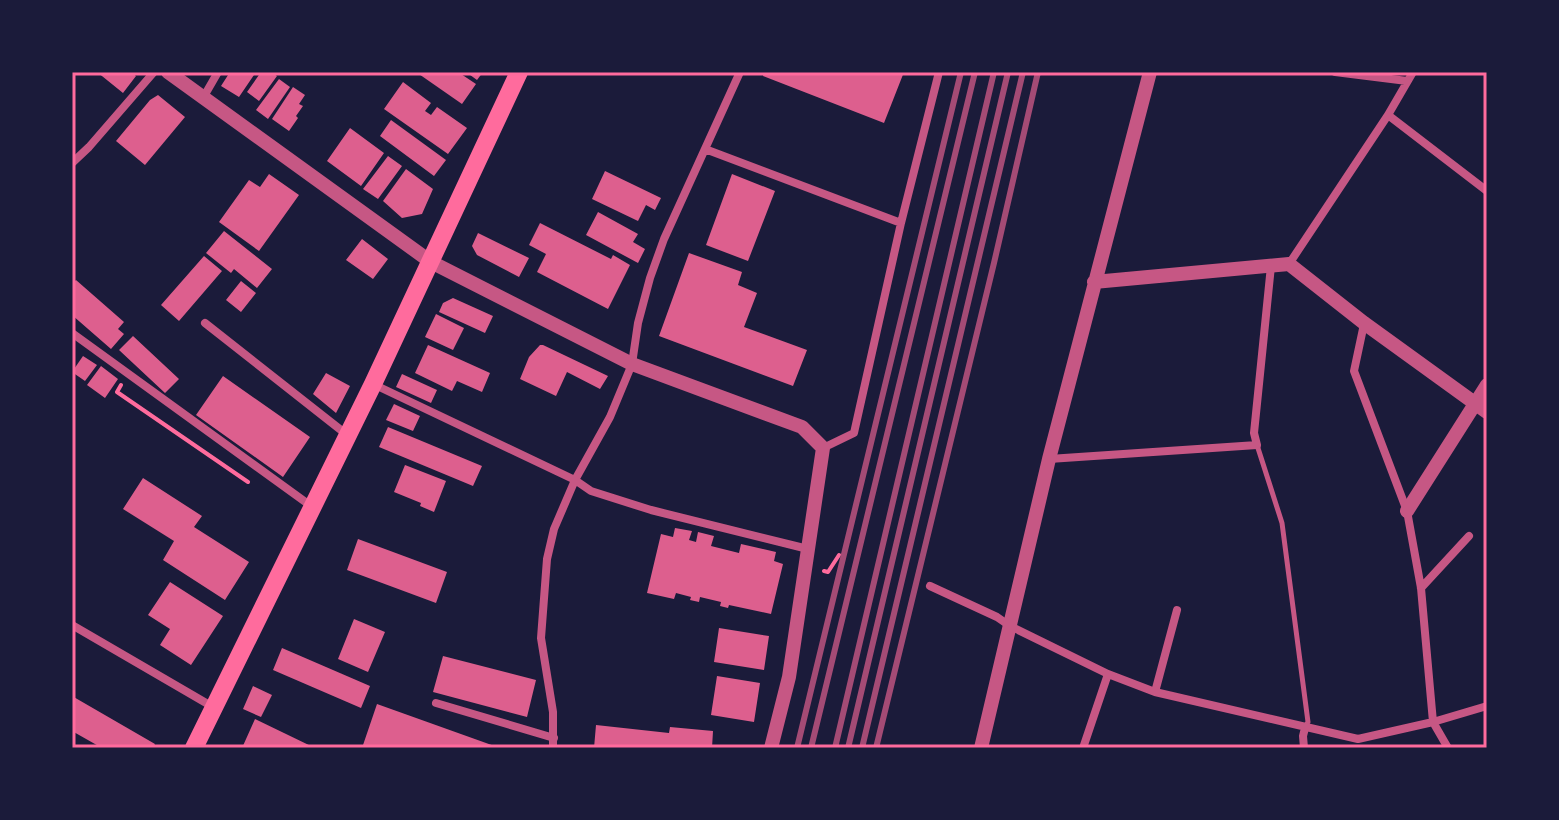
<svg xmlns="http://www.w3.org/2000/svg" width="1559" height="820" font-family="Raleway,sans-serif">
	<rect width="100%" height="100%" fill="#1b1b3a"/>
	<path fill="#dd5f8e" d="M97 72H131L136 76 123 93Z
		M230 72H256L239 97 221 86Z
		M261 72H271L277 76 259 101 247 92Z
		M416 72H458L476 84 462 104Z
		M466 72H483L477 80Z
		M764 72H904L884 123 763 76Z
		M279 79 290 87 268 119 256 110Z
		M403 82 431 103 425 111 431 115 437 107 467 128 448 154 384 109Z
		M293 87 305 95 299 104 303 106 296 116 298 118 289 131 272 119Z
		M158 95 185 117 145 165 116 141 150 100Z
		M391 120 446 160 434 176 380 136Z
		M350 128 384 153 361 186 327 161Z
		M388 156 402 166 378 199 363 189Z
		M406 169 433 189 422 214 402 218 383 201Z
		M605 171 661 198 655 210 646 205 638 221 592 199Z
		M269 174 299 195 259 251 219 222 249 180 260 187Z
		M732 174 775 191 748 261 706 245Z
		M598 212 638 234 633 242 645 249 638 263 586 235Z
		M540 223 611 259 613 255 630 265 608 309 537 272 546 254 529 245Z
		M224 231 272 269 257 288 234 269 231 273 206 253Z
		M478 233 529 258 519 277 477 255 472 246Z
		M362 239 388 259 373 279 346 260Z
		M689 253 742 272 738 285 757 293 744 327 807 350 793 386 659 336Z
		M204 256 222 271 179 321 161 305Z
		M76 280 124 322 118 329 124 334 111 349 72 315V284Z
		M241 281 256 293 241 312 226 300Z
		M453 298 493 316 485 333 439 312 443 303Z
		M436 314 464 328 453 350 425 337Z
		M133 336 179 379 165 393 119 350Z
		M428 345 490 373 482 392 457 381 452 391 415 373Z
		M540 345H543L608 376 600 389 567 372 556 396 520 379 529 357Z
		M83 356 97 365 85 381 72 372Z
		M101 366 118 379 105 398 87 385Z
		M326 373 350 386 336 413 313 394Z
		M402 374 437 390 431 403 396 387Z
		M223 376 310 437 283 477 196 415Z
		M394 404 420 416 413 431 386 420Z
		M388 427 482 466 473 486 379 447Z
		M405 465 446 481 434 512 420 506 421 503 394 492Z
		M143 478 202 516 194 527 249 562 225 600 163 560 174 541 123 509Z
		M675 528 692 531 689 540 696 542 698 532 714 536 711 546 739 553 741 544 776 552 774 561 783 564 771 614 729 605 728 608 720 606 721 602 700 597 699 602 690 600 691 597 676 593 674 599 647 593 661 534 673 537Z
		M358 539 447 572 436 603 347 570Z
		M170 582 223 616 191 665 160 645 170 629 148 615Z
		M354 619 385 632 368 672 338 659Z
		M719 628 769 636 764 670 714 662Z
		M282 648 370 686 361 708 273 670Z
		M443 656 536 680 527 717 433 692Z
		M717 676 760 683 754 722 711 715Z
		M253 686 272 695 261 717 243 709Z
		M72 696 155 744 153 748H102L72 731Z
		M377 704 500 748H362Z
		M255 719 315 748H242Z
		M596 725 669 733 670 727 713 731 712 748H594Z"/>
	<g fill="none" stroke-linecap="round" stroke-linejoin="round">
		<path stroke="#ff6b9d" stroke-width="4" d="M121 385 117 392 248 482
			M824 571 828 572 839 555"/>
		<path stroke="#c65784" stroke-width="5" d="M1257 445 1282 523 1308 722 1305 727"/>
		<path stroke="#c65784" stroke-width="8" d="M1335 72 1407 81
			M203 98 218 72
			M1388 115 1487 191
			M705 149 901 223
			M72 163 89 147 154 72
			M1289 264 1388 115 1413 72
			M205 323 346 434
			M1364 324 1354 371 1407 511 1421 588 1433 722 1448 748
			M72 333 311 506
			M373 384 575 480 591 491 651 510 808 549
			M823 448 854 433 901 223 939 72
			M1049 459 1257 445 1254 433 1271 266
			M930 586 997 617 1010 626 1108 674 1155 692 1358 739 1433 722 1487 706
			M1421 588 1469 536
			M72 625 213 707
			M1155 692 1177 610
			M436 703 554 738
			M553 748V712L541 638 547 559 554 529 575 480 610 417 632 364 638 323 650 278 664 239 740 72
			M1083 748 1108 674
			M1304 748 1303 736 1305 728"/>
		<path stroke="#c65784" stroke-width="14" d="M168 72 431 262 632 364 802 427 823 448 789 677 771 748
			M1094 282 1289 264 1364 323 1487 412
			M1407 511 1487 385
			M981 748 1049 459 1150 72"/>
		<path stroke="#ff6b9d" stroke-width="18" d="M194 748 373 384 519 72"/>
		<path stroke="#a44b75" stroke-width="6" d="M797 748 961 72
			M811 748 975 72
			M835 748 994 72
			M848 748 1008 72
			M862 748 1023 72
			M876 748 994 263 1038 72"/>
	</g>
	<rect width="1559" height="820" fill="none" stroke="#1b1b3a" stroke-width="148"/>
	<rect x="74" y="74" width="1411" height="672" fill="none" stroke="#ff6b9d" stroke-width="3"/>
</svg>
